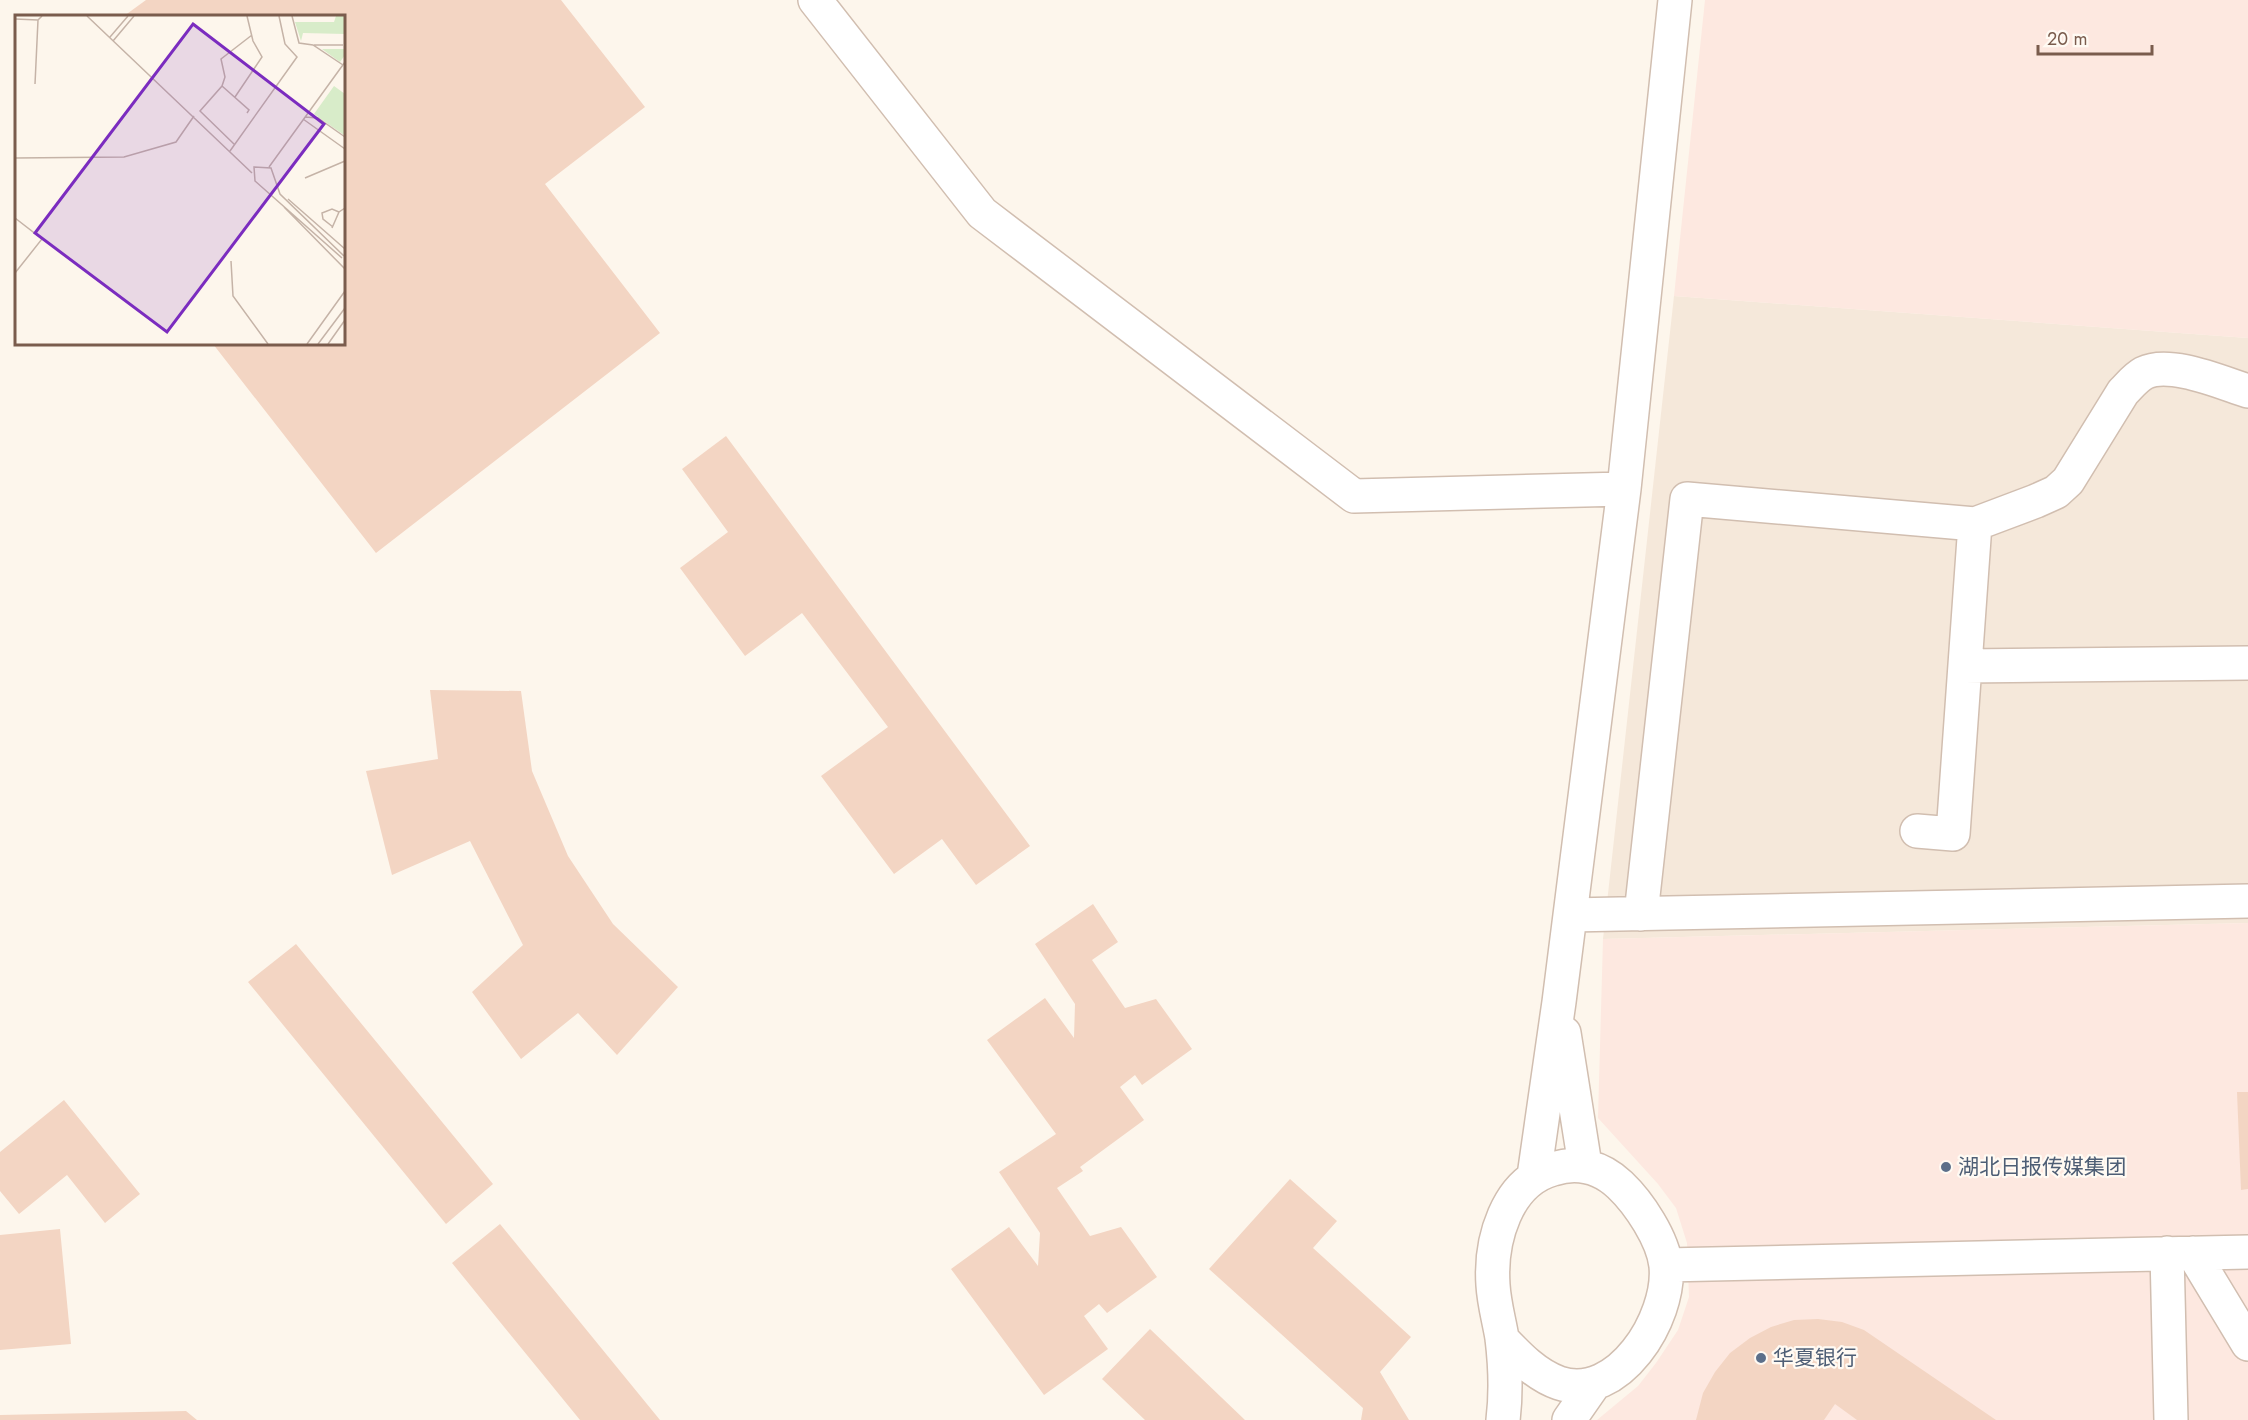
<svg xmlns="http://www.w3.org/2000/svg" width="2248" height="1420" font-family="Jost,'Noto Sans SC',sans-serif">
	<rect width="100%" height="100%" fill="#fdf6ec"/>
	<path fill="#f5e8da" d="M1674 296 2248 338V923L1603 939Z"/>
	<path fill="#fde8e0" d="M1705 0H2248V338L1674 296Z
		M2248 923V1420H1597L1638 1386 1656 1363 1678 1330 1689 1297 1687 1243 1676 1208 1658 1184 1598 1118 1603 939Z"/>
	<path fill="#f3d5c3" d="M146 0H561L645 107 545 184 660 333 376 553 213 344H344V16H124Z
		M726 436 1030 846 976 885 942 839 894 874 821 776 888 727 802 613 745 656 680 568 728 532 682 469Z
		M430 690 521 691 532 771 568 856 613 924 678 987 617 1055 578 1013 521 1059 472 992 523 945 470 841 392 875 366 771 438 759Z
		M1093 904 1118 942 1092 960 1125 1008 1156 999 1192 1049 1142 1085 1135 1075 1120 1087 1144 1120 1080 1167 1083 1171 1057 1188 1090 1236 1121 1227 1157 1277 1107 1313 1099 1304 1084 1316 1108 1349 1044 1395 951 1269 1009 1227 1038 1266 1040 1233 999 1172 1056 1134 987 1040 1045 998 1074 1038 1075 1004 1035 944Z
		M296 944 493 1184 446 1224 248 982Z
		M2237 1092H2248V1189L2241 1190Z
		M64 1100 140 1194 105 1223 67 1175 19 1214 0 1191V1152Z
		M1290 1179 1337 1221 1313 1248 1411 1337 1380 1372 1409 1420H1361L1363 1408 1209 1269Z
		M500 1224 660 1420H580L452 1263Z
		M60 1229 71 1344 0 1350V1235Z
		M1818 1319 1842 1322 1864 1330 1996 1420H1857L1835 1404 1824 1420H1696L1703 1393 1715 1372 1730 1353 1750 1338 1771 1327 1794 1320Z
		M1150 1329 1245 1420H1145L1102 1379Z
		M186 1411 197 1420H0V1415Z"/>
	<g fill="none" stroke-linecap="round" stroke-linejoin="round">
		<defs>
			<path id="minor" d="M815 0 982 213 1354 496 1624 489
				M1965 666 2248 663
				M1917 831 1953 834 1975 524
				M1641 914 1687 499 1975 524 2036 501 2056 492 2068 481 2123 392C2130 385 2135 378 2144 373 2170 360 2222 383 2248 391
				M1570 915 2248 901
				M1564 1033 1585 1165
				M1534 1176 1559 1002 1624 489 1675 0
				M2167 1253 2171 1420
				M2193 1253 2248 1344
				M1666 1265 2248 1252
				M1502 1339C1518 1356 1536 1375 1559 1383 1618 1403 1671 1318 1666 1266 1663 1239 1639 1203 1620 1185 1601 1167 1578 1161 1553 1169 1506 1182 1490 1241 1493 1285 1494 1303 1499 1320 1502 1338 1505 1363 1506 1396 1503 1420
				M1569 1420 1594 1384"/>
		</defs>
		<use href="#minor" stroke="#d1beb0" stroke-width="36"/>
		<use href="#minor" stroke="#fff" stroke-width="33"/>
	</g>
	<g fill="#5c6f8a" stroke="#fffaf3" stroke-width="2">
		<circle cx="1946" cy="1167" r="6"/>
		<circle cx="1761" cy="1358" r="6"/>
	</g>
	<g text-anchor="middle" stroke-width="4.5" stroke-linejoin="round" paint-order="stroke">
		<g font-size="21" fill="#4e5e75" stroke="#fffaf3" text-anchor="start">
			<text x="1958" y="1174">湖北日报传媒集团</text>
			<text x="1773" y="1365">华夏银行</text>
		</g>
	</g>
	<g transform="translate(15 15)">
		<rect width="330" height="330" fill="#fdf6ec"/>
		<path d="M321 1H330V40L325 47 307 34H330V19L288 18 286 26 280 7H319ZM319 71 330 79 329 120 299 99Z" fill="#d8ecc9"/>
		<path fill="none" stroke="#c5b3a7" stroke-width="1.5" d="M72 1 237 158M277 1 284 28 298 30 328 50M0 4 23 5 27 1M95 22 113 1M98 26 119 1M299 30H328M20 69 23 5M207 71 234 95 232 98M220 82 247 42 238 26 232 1M290 102 303 103 330 122M288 104 330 134M220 130 185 96 207 71 210 62 206 44 237 20M215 136 282 42 270 29 264 1M0 143 109 142 161 127 179 101M254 152 330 47M290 163 330 146M273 184 330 234M269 192 330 254M0 203 27 224 0 258M318 212 308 204 307 198 317 194 324 197M317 213 324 197 330 193M327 243 240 166 239 152 256 153 265 179 329 241M216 246 218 281 253 329M292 329 330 276M303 329 330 293M313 329 330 305"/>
		<path fill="#7b2cbf" fill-opacity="0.15" stroke="#7b2cbf" stroke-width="3" d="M178 9 309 109 152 317 20 218Z"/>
		<rect width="330" height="330" fill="none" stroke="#7a5c4d" stroke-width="3"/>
	</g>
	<path d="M2038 45v9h114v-9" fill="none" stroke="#7a5c4d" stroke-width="3"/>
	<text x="2047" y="45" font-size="18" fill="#7a5c4d" stroke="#fffaf3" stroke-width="4.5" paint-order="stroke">20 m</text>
</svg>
